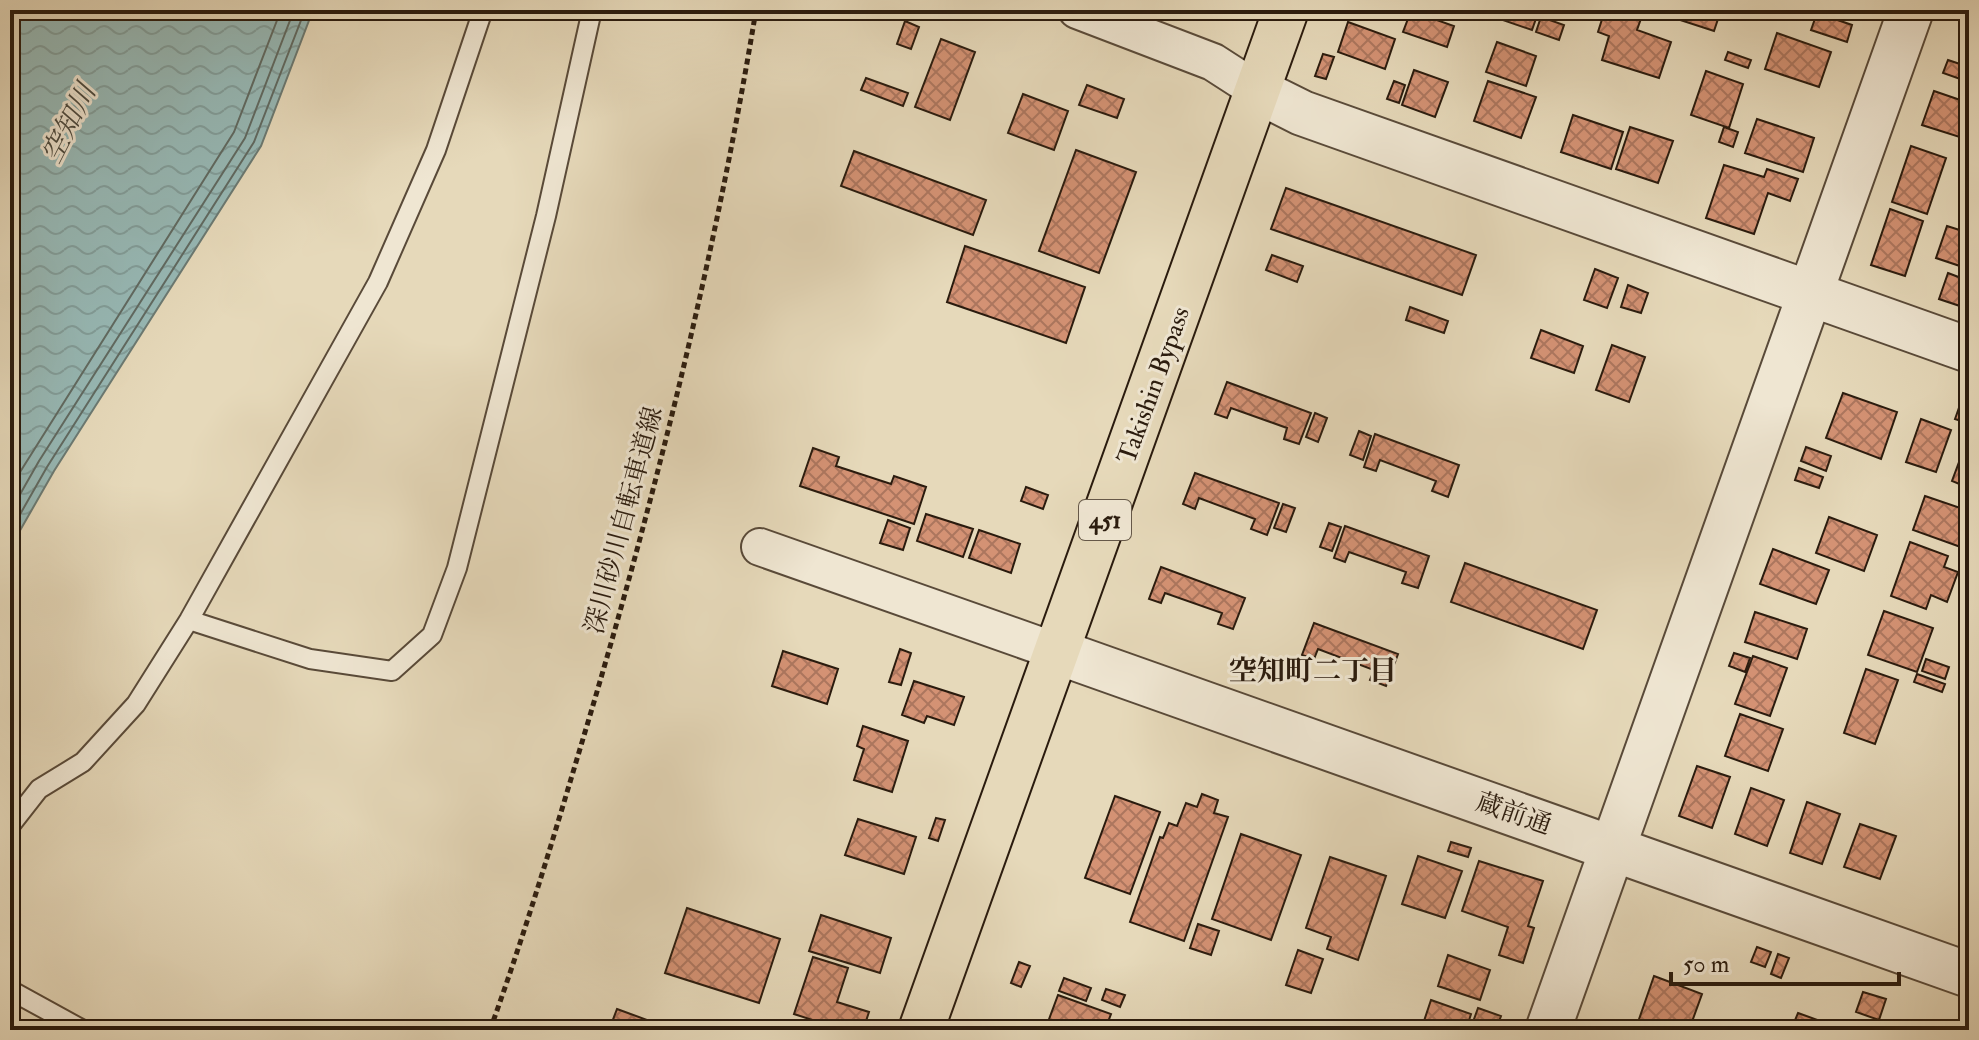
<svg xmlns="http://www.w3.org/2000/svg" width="1979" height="1040" font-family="'IM FELL Double Pica','Noto Serif JP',serif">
	<defs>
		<pattern id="water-waves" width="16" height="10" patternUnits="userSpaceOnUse" patternTransform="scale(2)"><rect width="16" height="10" fill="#97b9b6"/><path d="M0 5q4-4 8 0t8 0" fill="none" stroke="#829e9b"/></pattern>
		<pattern id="building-cross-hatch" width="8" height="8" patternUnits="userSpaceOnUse" patternTransform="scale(2)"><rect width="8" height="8" fill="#d49274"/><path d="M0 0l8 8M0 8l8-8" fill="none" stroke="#ac765e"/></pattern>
	</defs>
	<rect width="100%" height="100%" fill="#e6d9ba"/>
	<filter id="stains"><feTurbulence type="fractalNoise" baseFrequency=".0025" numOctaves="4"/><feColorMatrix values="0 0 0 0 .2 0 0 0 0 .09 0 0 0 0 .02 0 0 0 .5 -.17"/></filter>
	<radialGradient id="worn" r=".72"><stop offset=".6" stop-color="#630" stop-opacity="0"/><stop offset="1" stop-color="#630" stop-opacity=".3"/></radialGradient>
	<path fill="url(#water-waves)" stroke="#6b7a73" stroke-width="2" d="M10 10H313L261 146 54 471 10 548Z"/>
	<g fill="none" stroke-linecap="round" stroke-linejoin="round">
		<path stroke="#606a62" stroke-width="2" d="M10 488 234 132 281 10
			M10 512 39 461 245 138 294 10
			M10 532 47 467 254 142 305 10"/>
	</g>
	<path fill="url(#building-cross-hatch)" stroke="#2a1b0e" stroke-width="2" d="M1490 10H1539L1532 30 1488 15Z
		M1605 10H1633L1643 13 1637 30 1671 42 1659 78 1602 60 1609 36 1598 32Z
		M1666 10H1721L1714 31 1665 15Z
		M1411 11 1454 26 1447 47 1403 32Z
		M1817 13 1852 25 1847 42 1811 30Z
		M1541 17 1564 25 1559 40 1536 32Z
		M905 21 919 27 911 49 897 44Z
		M1348 22 1395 39 1385 69 1338 52Z
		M1777 33 1831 52 1819 87 1765 69Z
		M941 39 975 52 950 120 915 107Z
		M1497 42 1536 56 1526 86 1486 72Z
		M1728 52 1751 60 1748 68 1725 60Z
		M1323 54 1334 57 1326 79 1315 76Z
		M1948 60 1969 67V82L1943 73Z
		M1414 70 1448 82 1435 117 1402 105Z
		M1706 71 1743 84 1729 128 1691 115Z
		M866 78 908 93 903 106 861 90Z
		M1394 81 1405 85 1399 103 1387 99Z
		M1488 81 1536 97 1521 138 1474 121Z
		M1087 85 1124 99 1117 118 1079 105Z
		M1934 91 1969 103V140L1922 125Z
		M1023 94 1068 111 1054 150 1008 133Z
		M1573 115 1623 132 1611 169 1561 152Z
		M1757 119 1814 138 1803 172 1745 153Z
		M1630 127 1673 141 1658 183 1616 169Z
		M1724 127 1738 132 1733 147 1719 142Z
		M1911 146 1946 158 1927 214 1892 202Z
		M1076 150 1136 172 1099 273 1039 251Z
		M854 151 986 200 973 235 841 186Z
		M1724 165 1764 177 1767 169 1798 179 1790 201 1768 193 1754 234 1706 218Z
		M1286 188 1476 255 1462 295 1271 229Z
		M1890 209 1923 221 1905 276 1871 265Z
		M1947 226 1969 233V269L1936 258Z
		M965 246 1085 287 1066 343 947 302Z
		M1272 255 1303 266 1297 282 1266 270Z
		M1595 269 1618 278 1607 308 1584 300Z
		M1948 273 1969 281V309L1939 299Z
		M1628 285 1648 293 1641 313 1621 307Z
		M1410 307 1448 321 1444 333 1406 320Z
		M1541 330 1583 346 1574 373 1531 358Z
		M1612 345 1645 357 1629 402 1596 390Z
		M1227 382 1311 413 1299 444 1284 439 1287 428 1231 408 1227 418 1215 414Z
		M1843 393 1897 412 1881 459 1826 438Z
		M1961 402 1969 405 1965 422 1955 419Z
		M1315 413 1327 418 1318 442 1306 437Z
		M1921 419 1951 430 1936 472 1906 462Z
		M1359 431 1371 436 1363 460 1350 455Z
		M1375 434 1459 465 1448 497 1432 491 1436 481 1380 460 1376 471 1364 467Z
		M1968 438H1969V488L1952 481Z
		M1806 447 1831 456 1826 471 1801 461Z
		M813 448 839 457 836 466 891 484 894 476 926 487 914 524 800 486Z
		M1799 468 1823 477 1819 488 1795 480Z
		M1195 473 1279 503 1267 535 1251 529 1255 519 1199 498 1195 509 1183 504Z
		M1026 487 1048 495 1043 509 1021 501Z
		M1925 496 1969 511V550L1913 530Z
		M1283 504 1295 508 1286 532 1274 528Z
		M926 514 973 529 963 557 917 541Z
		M1829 517 1877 535 1864 571 1816 553Z
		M888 520 910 528 903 550 880 543Z
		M1329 523 1341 527 1332 551 1320 547Z
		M1345 526 1429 556 1418 588 1402 583 1406 572 1349 552 1345 562 1334 558Z
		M979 530 1020 544 1011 573 969 558Z
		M1910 542 1948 556 1944 567 1958 572 1947 602 1931 595 1926 609 1891 596Z
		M1773 549 1829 570 1816 604 1760 584Z
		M1465 563 1597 610 1583 649 1451 602Z
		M1161 567 1245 598 1233 629 1218 624 1222 613 1165 593 1161 603 1149 599Z
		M1884 611 1933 628 1917 672 1868 655Z
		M1755 612 1807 629 1797 659 1745 642Z
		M1314 623 1398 654 1386 686 1370 680 1374 670 1318 649 1314 659 1302 655Z
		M900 649 911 653 901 685 889 682Z
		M783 651 838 669 827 704 772 686Z
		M1734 653 1750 658 1745 672 1729 666Z
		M1753 656 1787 668 1770 716 1735 704Z
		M1926 659 1949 667 1945 679 1922 671Z
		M1866 669 1898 680 1875 744 1844 733Z
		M1917 674 1945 684 1942 692 1914 682Z
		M914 681 964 697 954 725 927 716 924 723 902 715Z
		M1740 714 1783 729 1768 771 1725 756Z
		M863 726 908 741 892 792 854 780 864 749 857 746Z
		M1697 766 1730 777 1712 828 1679 816Z
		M1751 788 1784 800 1767 846 1735 834Z
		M1202 794 1218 800 1214 813 1228 817 1184 941 1130 922 1160 837 1163 838 1169 823 1177 826 1186 803 1197 807Z
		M1115 796 1160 812 1130 894 1085 878Z
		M1807 802 1840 814 1822 864 1790 853Z
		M936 818 945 820 938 841 929 838Z
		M858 819 916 837 904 874 845 855Z
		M1860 824 1896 836 1880 879 1844 867Z
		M1241 834 1301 855 1271 940 1212 919Z
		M1451 842 1471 848 1468 857 1448 851Z
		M1418 856 1462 871 1445 918 1402 904Z
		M1330 857 1386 876 1358 960 1327 949 1331 937 1306 928Z
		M1479 861 1543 881 1528 926 1534 928 1523 963 1499 955 1508 927 1462 911Z
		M687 908 780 939 759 1003 665 973Z
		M821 915 891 938 880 973 809 951Z
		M1198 924 1219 931 1211 955 1190 948Z
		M1757 947 1771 952 1765 967 1751 962Z
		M1298 950 1323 959 1311 993 1286 985Z
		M1778 954 1789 958 1781 978 1771 974Z
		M1448 955 1490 970 1480 1000 1438 986Z
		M813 957 848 968 837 1002 869 1012 863 1030H843L794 1014Z
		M1019 962 1030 966 1021 987 1011 983Z
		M1654 976 1702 994 1689 1030H1651L1637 1025Z
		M1064 978 1091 988 1086 1001 1059 991Z
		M1106 989 1125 995 1120 1007 1102 1000Z
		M1863 992 1886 999 1879 1020 1856 1012Z
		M1058 995 1111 1014 1105 1030H1045Z
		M1431 1000 1471 1014 1466 1030H1421Z
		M1478 1008 1501 1016 1496 1030 1473 1022Z
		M617 1009 658 1024 656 1030H609Z
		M1798 1013 1837 1027 1836 1030H1791Z"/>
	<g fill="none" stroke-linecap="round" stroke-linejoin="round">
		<defs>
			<path id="service" d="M189 620 310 659 392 671 432 635 457 568 546 216 592 10
				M10 826 39 789 83 762 136 704 189 620 378 282 436 150 483 10
				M10 990 83 1030"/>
			<path id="minor" d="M1077 10 1213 62 1258 91
				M760 547 1058 652"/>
			<path id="tertiary" d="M1258 91 1302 113 1969 350
				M1058 652 1969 975
				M1548 1030 1911 10"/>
			<path id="trunk" d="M921 1030 1286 10"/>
		</defs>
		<use href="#service" stroke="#594a39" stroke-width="22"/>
		<use href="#minor" stroke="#594a39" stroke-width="40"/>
		<use href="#tertiary" stroke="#594a39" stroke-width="48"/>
		<use href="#trunk" stroke="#2a1b0e" stroke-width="48"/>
		<path stroke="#2a1b0e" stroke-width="5" stroke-dasharray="6 4" stroke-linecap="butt" d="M490 1030C528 925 559 819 591 712 659 482 717 247 756 10"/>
		<use href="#service" stroke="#efe6d2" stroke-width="18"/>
		<use href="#minor" stroke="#efe6d2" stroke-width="36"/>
		<use href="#tertiary" stroke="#efe6d2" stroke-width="44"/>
		<use href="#trunk" stroke="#e6d9ba" stroke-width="44"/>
	</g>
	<g text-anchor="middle" stroke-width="6" stroke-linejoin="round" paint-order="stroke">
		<rect fill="#efe6d2" stroke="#655849" stroke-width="2" x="1079" y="500" width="52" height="40" rx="6"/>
		<g font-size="24" font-weight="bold" fill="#2a1b0e">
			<text x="1105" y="528">451</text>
		</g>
		<g font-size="26" fill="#2a1b0e" stroke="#efe6d2">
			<text transform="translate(1153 385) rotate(-70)" y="9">Takishin Bypass</text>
			<text transform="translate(623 520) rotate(-75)" y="9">深川砂川自転車道線</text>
			<text transform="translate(1514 813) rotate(19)" y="9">蔵前通</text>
		</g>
		<g font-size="28" font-style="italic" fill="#4b4a40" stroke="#efe6d2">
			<text transform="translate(68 123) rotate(-63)" y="10">空知川</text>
		</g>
		<g font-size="28" font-weight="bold" fill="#2a1b0e" stroke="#efe6d2">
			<text x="1313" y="680">空知町二丁目</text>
		</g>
	</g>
	<rect width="1979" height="1040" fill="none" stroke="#e6d9ba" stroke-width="40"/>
	<rect x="12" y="12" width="1955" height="1016" fill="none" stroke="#2a1b0e" stroke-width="4"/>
	<rect x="20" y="20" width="1939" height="1000" fill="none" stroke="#2a1b0e" stroke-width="2"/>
	<path d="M1671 972v12h228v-12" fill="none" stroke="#2a1b0e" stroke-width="4"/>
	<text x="1683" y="972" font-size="24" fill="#2a1b0e" stroke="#efe6d2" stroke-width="6" paint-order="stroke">50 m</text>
	<rect width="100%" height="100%" filter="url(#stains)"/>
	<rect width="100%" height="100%" fill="url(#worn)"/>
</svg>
